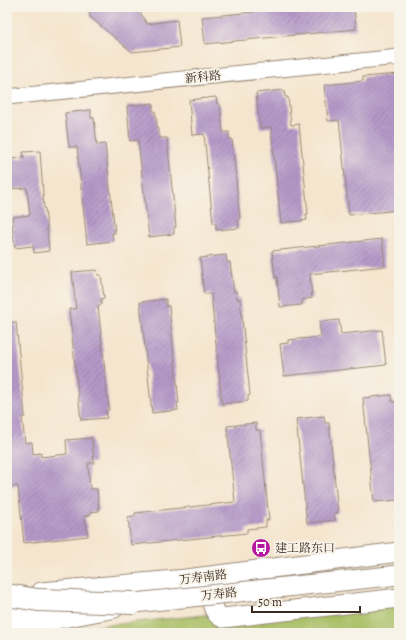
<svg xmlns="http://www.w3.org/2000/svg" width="406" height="640" font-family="Alegreya,'Noto Serif SC',serif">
	<defs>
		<pattern id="building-hatch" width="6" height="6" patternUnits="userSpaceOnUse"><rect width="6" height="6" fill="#b599c9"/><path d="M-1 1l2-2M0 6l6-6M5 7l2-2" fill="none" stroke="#947da3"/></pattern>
	</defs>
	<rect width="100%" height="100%" fill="#f7f3e8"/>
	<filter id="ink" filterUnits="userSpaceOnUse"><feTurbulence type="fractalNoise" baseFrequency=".025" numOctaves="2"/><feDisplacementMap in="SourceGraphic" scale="8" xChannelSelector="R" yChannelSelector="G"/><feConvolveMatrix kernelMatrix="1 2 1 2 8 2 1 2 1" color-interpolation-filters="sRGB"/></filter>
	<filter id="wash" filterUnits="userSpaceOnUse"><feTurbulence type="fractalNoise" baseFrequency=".012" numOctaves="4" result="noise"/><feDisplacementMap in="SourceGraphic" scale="16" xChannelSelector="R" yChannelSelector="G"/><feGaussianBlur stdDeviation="0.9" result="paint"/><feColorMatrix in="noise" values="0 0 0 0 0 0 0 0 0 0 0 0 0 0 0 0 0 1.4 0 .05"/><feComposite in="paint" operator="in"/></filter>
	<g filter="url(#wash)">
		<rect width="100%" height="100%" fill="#f5e5ce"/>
		<path fill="#a7be63" stroke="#717440" d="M399 595V633H29Z"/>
		<g id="blocks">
			<path fill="url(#building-hatch)" d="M89 7H134L140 12 147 24 177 20 180 47 132 52 90 17Z
				M253 7H354L356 29 205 44 202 17 254 12Z
				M399 74V210L349 215 339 120 328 121 324 85 363 81V77Z
				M284 90 285 97H288L291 125 299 124 308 214H306L307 220 281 223 271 127 260 128 256 93Z
				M216 97 217 104H220L223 132H229V139H232L240 220H238L239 228 216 230V223H213L204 134 192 135 189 100Z
				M153 103V111H155L159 138H167L176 227H174V234L149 237 138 140 130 141 127 106Z
				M91 110V118H94L97 145 105 144 115 233H112L113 241 87 244 77 147H69L65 113Z
				M40 151 44 208H45L49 251 34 253 33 246 15 248 12 225H13L12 217 30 215 27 188 9 189V183H7V159L24 158 23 152Z
				M382 239 385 266 310 274 312 298 302 300V305L280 307 277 277 275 278 272 251Z
				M226 255 227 262H230L234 292 236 291 237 299H240L250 395 248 396V401L222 404 211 294H204L200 258Z
				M97 270 98 275H101L104 298 101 299V305L98 306 109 410H106L107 418 81 420 69 309H76L72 272Z
				M166 299V306H169L179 403H177L178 410 152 413 140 302Z
				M339 320 341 334 382 330 386 365 284 376 280 344 288 343V340L321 337 319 322Z
				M16 322 25 417H22L25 443 32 442 33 454 41 453V457L67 454 66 440 92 438 94 463H88L90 489H97L99 511 91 512 90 515 85 516 88 536 24 543 18 486 7 487V323Z
				M391 395 392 402H396L399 435V500L374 502 363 398Z
				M324 416 325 423H329L338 513H334L335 520 307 523 296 419Z
				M256 423V430H260L269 520H266V527L247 529V533L131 545 128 517 135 516V513L235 502 227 426Z"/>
		</g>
	</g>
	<g filter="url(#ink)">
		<use href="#blocks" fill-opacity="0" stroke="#988876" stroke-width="1"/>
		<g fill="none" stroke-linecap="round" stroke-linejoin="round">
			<defs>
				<path id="minor" d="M7 97 399 57"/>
				<path id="major" d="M210 578C211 591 209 613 223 618L399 598
					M41 592 186 579 399 552
					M7 610 22 609 43 596"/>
				<path id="highway" d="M7 624 33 622 113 607"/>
			</defs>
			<use href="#minor" stroke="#988876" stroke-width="17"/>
			<use href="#major" stroke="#988876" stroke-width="21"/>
			<use href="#highway" stroke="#988876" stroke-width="24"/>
			<use href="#minor" stroke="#fff" stroke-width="15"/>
			<use href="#major" stroke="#fff" stroke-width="19"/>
			<use href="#highway" stroke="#fff" stroke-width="22"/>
			<defs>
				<path id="major-bridge" d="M134 603 399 575"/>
				<path id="highway-bridge" d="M7 595 38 600 134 603"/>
			</defs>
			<use href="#major-bridge" stroke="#988876" stroke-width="21" stroke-linecap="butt"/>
			<use href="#highway-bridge" stroke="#988876" stroke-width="24" stroke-linecap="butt"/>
			<use href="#major-bridge" stroke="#fff" stroke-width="19"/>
			<use href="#highway-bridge" stroke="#fff" stroke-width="22"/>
		</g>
	</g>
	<defs>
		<symbol id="bus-disc" viewBox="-11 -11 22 22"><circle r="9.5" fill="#b5179e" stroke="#f7f3e8"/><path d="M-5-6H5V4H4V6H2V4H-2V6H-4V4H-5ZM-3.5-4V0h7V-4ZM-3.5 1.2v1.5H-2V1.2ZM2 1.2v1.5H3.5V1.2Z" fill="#fff"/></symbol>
	</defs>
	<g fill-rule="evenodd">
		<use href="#bus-disc" x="250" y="537" width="22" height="22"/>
	</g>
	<g text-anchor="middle" stroke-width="4" stroke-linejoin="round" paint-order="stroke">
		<g font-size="12" fill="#3b2a1e" stroke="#f7f3e8">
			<text transform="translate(203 77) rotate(-6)" y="4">新科路</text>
			<text transform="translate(203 577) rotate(-7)" y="4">万寿南路</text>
			<text transform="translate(219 594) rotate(-6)" y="4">万寿路</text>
		</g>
		<g font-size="12" fill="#3b2a1e" stroke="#f7f3e8" text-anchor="start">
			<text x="275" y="552">建工路东口</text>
		</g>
	</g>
	<rect width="406" height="640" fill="none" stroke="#f7f3e8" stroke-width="24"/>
	<path d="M252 606v6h108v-6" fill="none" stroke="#3b2a1e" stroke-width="2"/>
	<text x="258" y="606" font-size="12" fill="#3b2a1e" stroke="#f7f3e8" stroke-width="3" paint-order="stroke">50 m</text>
</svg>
